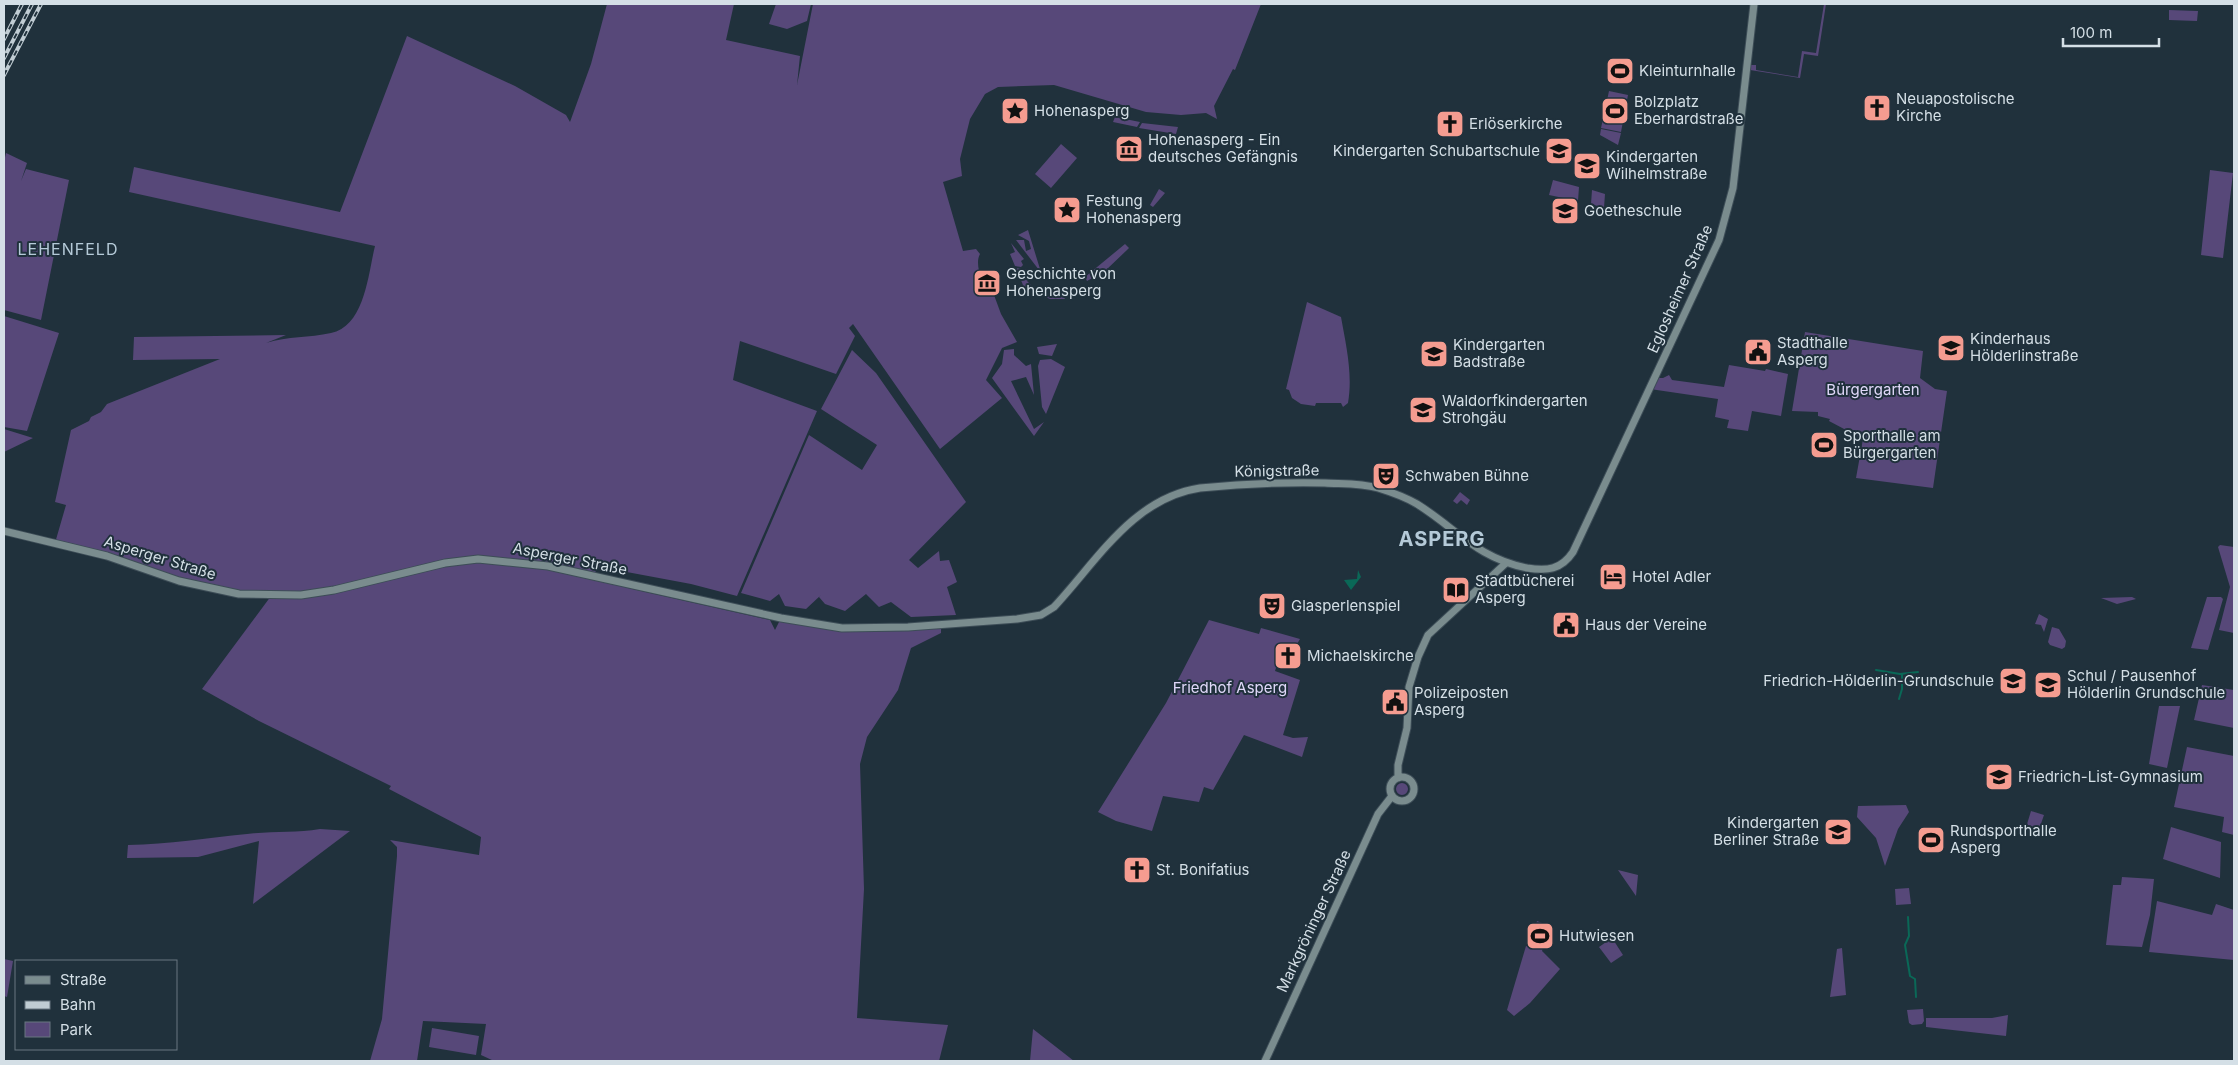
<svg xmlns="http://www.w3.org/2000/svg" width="2238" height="1065" font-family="Inter,sans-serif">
	<rect width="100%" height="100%" fill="#20313c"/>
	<path fill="#574879" d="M607 4H734L726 40 800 56 797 85 813 4H1261L1235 70 1233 69 1214 106 1217 119 1206 113 1181 115 1146 112 1054 85 998 87 985 94 970 119 960 159 962 176 943 182 963 251 976 249 980 254C974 264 983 284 987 295H994L1001 314 1017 342 1002 348 986 380 1002 398 940 449 853 324 849 328 855 336 836 374 740 341 733 380 817 411 737 596 691 584 600 567 596 568 595 576 628 588 770 620 775 630 781 618 828 626 941 625V633L911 648 898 690 867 737 860 764 864 889 857 1018 948 1025 939 1061H494L481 1055 486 1024 423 1021 417 1061H370L382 1019 397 856V847L390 840 479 855 481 837 389 789 391 786 259 721 202 689 271 596 239 594 55 543 66 505 55 502 71 430 89 421 91 417 101 412 107 404 220 359 133 360 134 337 286 335 266 343C288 336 309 338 331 333 365 326 368 274 375 246L129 192 134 167 340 212 407 36 515 86 566 115 570 122 591 64Z
		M776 4H811L807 21 787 29 769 24Z
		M1824 4H1826L1818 56 1804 54 1800 78 1750 70 1751 65H1756V70L1798 77 1802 51 1816 53Z
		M2169 10 2198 11 2197 21 2169 20Z
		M1609 91 1628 95 1621 132 1601 128Z
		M1115 117 1140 122 1137 127 1113 122Z
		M1142 123 1178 127 1176 134 1139 128Z
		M1601 129 1621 133 1618 145 1600 135Z
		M1061 144 1077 158 1051 188 1035 174Z
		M6 153 27 163 21 181 26 169 69 180 41 320 4 310V162Z
		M2210 170 2233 173 2223 258 2201 255Z
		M1553 180 1579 187 1578 201 1549 195Z
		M1159 189 1165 193 1153 207 1150 205Z
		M1592 190 1605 194 1604 208 1591 204Z
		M1028 230 1040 269 1039 270 1016 240H1024L1026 251 1031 249 1029 241 1018 235Z
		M1011 243 1024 259 1021 261 1023 265 1021 267 1015 266 1010 254 1015 252Z
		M1125 244 1129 248 1127 250 1105 271 1087 281 1085 277Z
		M1016 268 1028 270 1031 277 1027 281 1034 288 1032 290H1025Z
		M1051 289 1054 292 1059 290 1065 299H1050L1041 295 1046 290 1048 292Z
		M1307 302 1341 317C1346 345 1353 374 1348 403L1343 407 1341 403H1316L1315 406 1301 404 1292 398 1289 390 1286 389Z
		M4 316 59 333 27 431 4 427Z
		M1805 332 1923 351 1920 378 1935 389 1947 391 1933 488 1856 478 1863 439 1829 421 1830 419 1818 416V412L1792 411Z
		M1057 344 1052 356 1039 354 1037 347Z
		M1014 349V355L1026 366 1031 364 1034 395 1026 377 1011 381 1034 429 1044 422 1034 436 992 378 1002 364 1004 350Z
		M852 350 876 373 966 502 909 560 918 568 939 551 940 561 949 560 957 582 947 587 956 615 911 617 891 602 879 607 866 594 845 611 825 604 819 597 821 595 806 609 785 606 779 594 770 601 741 593 809 435 862 470 877 445 821 409Z
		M1051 359 1065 367 1046 414 1042 407 1038 366 1040 360Z
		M1729 365 1765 371 1766 369 1788 374 1781 416 1752 411 1748 431 1727 428 1729 420 1715 417 1718 399 1650 389 1655 378H1663L1669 375 1672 380 1724 387Z
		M4 429 33 438 4 452Z
		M1460 492 1470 500 1467 505 1461 500 1457 504 1453 501Z
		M2220 545 2234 547V633L2219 630 2230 587 2218 547Z
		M2132 597 2136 599 2117 604 2101 598Z
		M2207 597H2221L2223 599 2208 650 2191 648Z
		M2039 614 2048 619 2044 632 2041 625 2035 624Z
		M1209 620 1259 634 1261 628 1300 639 1297 644 1293 643 1289 647 1283 646 1275 671 1300 680 1283 735 1293 738 1308 737 1302 757 1244 735 1213 790 1204 787 1199 802 1163 796 1152 831 1116 821 1098 812 1166 703Z
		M2052 627 2059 629 2066 641 2065 647 2062 649 2050 645 2048 642Z
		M2202 685 2234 690V728L2194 720Z
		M2159 706H2180L2167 768 2149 764Z
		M2187 747 2234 756V835L2222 832 2224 817 2174 807Z
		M1396 789a6 6 0 1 1 12 0a6 6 0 1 1-12 0Z
		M1906 805 1909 812 1898 829 1885 866 1876 838 1857 817 1858 806Z
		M2031 811 2044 815 2036 838 2024 834Z
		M2171 827 2221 842 2220 878 2163 859Z
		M320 829 350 831 253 904 259 841 198 857 127 858 128 845C169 844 207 838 247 834 272 831 296 833 320 829Z
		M1618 870 1638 875 1636 896Z
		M2122 877 2154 879 2150 915 2142 947 2106 945 2113 885H2121Z
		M1909 888 1911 904 1896 905 1895 889Z
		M2157 901 2212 915 2216 904 2234 910V960L2149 952Z
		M1537 921 1550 926 1542 951 1560 969 1530 1003 1514 1016 1507 1010 1526 946 1529 947Z
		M1609 940 1614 941 1623 955 1611 963 1599 947Z
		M1842 948 1846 995 1830 997 1837 949Z
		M4 959 13 961 7 997 4 996Z
		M1923 1009 1924 1021 1922 1024 1912 1025 1909 1023 1907 1010Z
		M2008 1015 2006 1036 1926 1027V1018H1992Z
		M432 1028 479 1036 476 1055 429 1047Z
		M1033 1029 1074 1061H1030Z"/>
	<path fill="#0a6857" d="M1358 570 1361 577 1351 590 1344 580 1357 579Z"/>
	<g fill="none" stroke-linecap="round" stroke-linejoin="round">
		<path stroke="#0a6857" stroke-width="2" d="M1876 670 1900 674 1918 672
			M1899 699 1902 689V674
			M1908 917 1909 936 1905 945 1910 976 1915 979 1916 997"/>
		<defs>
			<path id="secondary" d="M4 531 107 556 179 581 239 594 301 595 334 590 445 563 478 559 548 566 781 618 842 628 908 627 1017 619 1041 615 1054 607C1097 561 1133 498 1200 488 1241 484 1283 482 1325 483 1343 484 1361 483 1378 488 1391 492 1405 497 1417 504 1457 529 1477 558 1527 568 1547 571 1561 570 1573 552L1719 240 1733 188 1754 4
				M1390 789a12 12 0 1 1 24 0a12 12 0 1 1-24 0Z
				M1398 778V765L1407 728 1409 687 1418 657 1428 635 1506 563
				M1265 1061 1378 814 1392 796"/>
		</defs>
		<use href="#secondary" stroke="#3d4d57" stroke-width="9"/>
		<use href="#secondary" stroke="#7a8c8e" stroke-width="7"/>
		<defs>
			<path id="rail" d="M4 39 22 4
				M4 58 32 4
				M4 75 41 4"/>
		</defs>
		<use href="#rail" stroke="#c0ccd3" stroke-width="4"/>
		<use href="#rail" stroke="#20313c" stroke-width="2" stroke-dasharray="5.5" stroke-linecap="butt"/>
	</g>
	<defs>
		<symbol id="stadium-square" viewBox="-11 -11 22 22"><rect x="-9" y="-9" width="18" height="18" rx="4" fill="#f59c90" stroke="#20313c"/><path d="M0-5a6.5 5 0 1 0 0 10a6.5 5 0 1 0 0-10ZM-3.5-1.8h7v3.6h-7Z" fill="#111"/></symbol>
		<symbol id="church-square" viewBox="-11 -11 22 22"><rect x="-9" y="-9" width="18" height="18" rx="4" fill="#f59c90" stroke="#20313c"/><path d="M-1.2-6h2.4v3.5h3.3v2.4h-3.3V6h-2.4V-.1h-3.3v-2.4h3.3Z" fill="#111"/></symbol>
		<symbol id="sight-square" viewBox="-11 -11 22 22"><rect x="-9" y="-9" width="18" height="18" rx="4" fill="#f59c90" stroke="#20313c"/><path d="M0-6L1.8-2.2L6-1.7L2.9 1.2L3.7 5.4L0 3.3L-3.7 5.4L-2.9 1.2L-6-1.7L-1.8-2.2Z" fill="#111"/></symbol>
		<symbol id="museum-square" viewBox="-11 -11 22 22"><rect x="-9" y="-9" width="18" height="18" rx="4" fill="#f59c90" stroke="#20313c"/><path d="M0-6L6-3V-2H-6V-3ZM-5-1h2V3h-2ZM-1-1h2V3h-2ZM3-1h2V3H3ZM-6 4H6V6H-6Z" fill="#111"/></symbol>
		<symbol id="school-square" viewBox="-11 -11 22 22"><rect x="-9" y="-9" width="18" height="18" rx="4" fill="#f59c90" stroke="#20313c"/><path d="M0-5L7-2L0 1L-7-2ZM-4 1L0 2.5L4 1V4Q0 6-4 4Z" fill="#111"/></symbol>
		<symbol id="civic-square" viewBox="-11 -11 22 22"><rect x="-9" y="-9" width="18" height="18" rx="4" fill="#f59c90" stroke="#20313c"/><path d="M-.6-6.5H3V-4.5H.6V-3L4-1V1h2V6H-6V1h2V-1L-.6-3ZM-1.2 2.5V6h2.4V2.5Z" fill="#111"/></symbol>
		<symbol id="theatre-square" viewBox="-11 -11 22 22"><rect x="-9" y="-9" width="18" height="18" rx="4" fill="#f59c90" stroke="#20313c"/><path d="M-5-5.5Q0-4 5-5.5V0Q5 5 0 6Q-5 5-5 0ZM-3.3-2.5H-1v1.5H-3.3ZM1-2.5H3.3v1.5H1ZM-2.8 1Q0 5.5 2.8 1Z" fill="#111"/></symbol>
		<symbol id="hotel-square" viewBox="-11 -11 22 22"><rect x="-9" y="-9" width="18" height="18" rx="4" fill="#f59c90" stroke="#20313c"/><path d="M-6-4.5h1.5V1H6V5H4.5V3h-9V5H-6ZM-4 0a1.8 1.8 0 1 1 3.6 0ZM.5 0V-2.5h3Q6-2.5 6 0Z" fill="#111"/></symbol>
		<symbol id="library-square" viewBox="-11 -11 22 22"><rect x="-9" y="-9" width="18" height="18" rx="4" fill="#f59c90" stroke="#20313c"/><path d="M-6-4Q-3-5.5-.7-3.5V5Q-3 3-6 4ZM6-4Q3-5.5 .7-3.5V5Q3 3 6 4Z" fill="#111"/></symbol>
	</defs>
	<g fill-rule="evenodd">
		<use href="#stadium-square" x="1604" y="55" width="32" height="32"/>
		<use href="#church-square" x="1861" y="92" width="32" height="32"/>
		<use href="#sight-square" x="999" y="95" width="32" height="32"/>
		<use href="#stadium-square" x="1599" y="95" width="32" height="32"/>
		<use href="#church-square" x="1434" y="108" width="32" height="32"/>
		<use href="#museum-square" x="1113" y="133" width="32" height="32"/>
		<use href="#school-square" x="1543" y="135" width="32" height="32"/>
		<use href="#school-square" x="1571" y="150" width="32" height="32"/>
		<use href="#sight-square" x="1051" y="194" width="32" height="32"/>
		<use href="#school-square" x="1549" y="195" width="32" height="32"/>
		<use href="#museum-square" x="971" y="267" width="32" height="32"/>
		<use href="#school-square" x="1935" y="332" width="32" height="32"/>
		<use href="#civic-square" x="1742" y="336" width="32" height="32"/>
		<use href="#school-square" x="1418" y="338" width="32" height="32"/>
		<use href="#school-square" x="1407" y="394" width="32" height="32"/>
		<use href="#stadium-square" x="1808" y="429" width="32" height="32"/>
		<use href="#theatre-square" x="1370" y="460" width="32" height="32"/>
		<use href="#hotel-square" x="1597" y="561" width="32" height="32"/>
		<use href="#library-square" x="1440" y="574" width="32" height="32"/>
		<use href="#theatre-square" x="1256" y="590" width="32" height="32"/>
		<use href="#civic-square" x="1550" y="609" width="32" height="32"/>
		<use href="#church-square" x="1272" y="640" width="32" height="32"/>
		<use href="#school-square" x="1997" y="665" width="32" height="32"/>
		<use href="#school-square" x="2032" y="669" width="32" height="32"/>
		<use href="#civic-square" x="1379" y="686" width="32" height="32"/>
		<use href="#school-square" x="1983" y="761" width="32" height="32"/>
		<use href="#school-square" x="1822" y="816" width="32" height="32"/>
		<use href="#stadium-square" x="1915" y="824" width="32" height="32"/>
		<use href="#church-square" x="1121" y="854" width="32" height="32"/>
		<use href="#stadium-square" x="1524" y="920" width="32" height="32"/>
	</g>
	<g text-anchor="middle" stroke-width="4" stroke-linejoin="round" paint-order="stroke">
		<g font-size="15" fill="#d4dfe6" stroke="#20313c" text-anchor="start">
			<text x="1639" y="76">Kleinturnhalle</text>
			<text x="1896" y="104">Neuapostolische<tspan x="1896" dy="17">Kirche</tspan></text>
			<text x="1634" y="107">Bolzplatz<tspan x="1634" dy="17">Eberhardstraße</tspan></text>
			<text x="1034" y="116">Hohenasperg</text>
			<text x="1469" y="129">Erlöserkirche</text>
			<text x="1148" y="145">Hohenasperg - Ein<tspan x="1148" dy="17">deutsches Gefängnis</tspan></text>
			<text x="1540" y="156" text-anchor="end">Kindergarten Schubartschule</text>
			<text x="1606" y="162">Kindergarten<tspan x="1606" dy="17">Wilhelmstraße</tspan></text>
			<text x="1086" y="206">Festung<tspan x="1086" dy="17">Hohenasperg</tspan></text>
			<text x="1584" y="216">Goetheschule</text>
			<text x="1006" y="279">Geschichte von<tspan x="1006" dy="17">Hohenasperg</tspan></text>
			<text x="1970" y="344">Kinderhaus<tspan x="1970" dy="17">Hölderlinstraße</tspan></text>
			<text x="1777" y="348">Stadthalle<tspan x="1777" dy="17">Asperg</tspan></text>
			<text x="1453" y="350">Kindergarten<tspan x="1453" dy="17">Badstraße</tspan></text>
			<text x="1442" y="406">Waldorfkindergarten<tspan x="1442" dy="17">Strohgäu</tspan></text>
			<text x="1843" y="441">Sporthalle am<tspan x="1843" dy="17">Bürgergarten</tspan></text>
			<text x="1405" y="481">Schwaben Bühne</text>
			<text x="1632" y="582">Hotel Adler</text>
			<text x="1475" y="586">Stadtbücherei<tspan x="1475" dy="17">Asperg</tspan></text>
			<text x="1291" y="611">Glasperlenspiel</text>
			<text x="1585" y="630">Haus der Vereine</text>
			<text x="1307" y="661">Michaelskirche</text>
			<text x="2067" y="681">Schul / Pausenhof<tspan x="2067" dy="17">Hölderlin Grundschule</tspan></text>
			<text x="1994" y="686" text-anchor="end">Friedrich-Hölderlin-Grundschule</text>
			<text x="1414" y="698">Polizeiposten<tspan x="1414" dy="17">Asperg</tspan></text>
			<text x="2018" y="782">Friedrich-List-Gymnasium</text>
			<text x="1819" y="828" text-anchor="end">Kindergarten<tspan x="1819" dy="17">Berliner Straße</tspan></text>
			<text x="1950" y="836">Rundsporthalle<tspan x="1950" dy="17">Asperg</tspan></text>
			<text x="1156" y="875">St. Bonifatius</text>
			<text x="1559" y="941">Hutwiesen</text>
		</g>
		<g font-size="15" fill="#d4dfe6" stroke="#20313c">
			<text transform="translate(1680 289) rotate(-66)" y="5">Eglosheimer Straße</text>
			<text transform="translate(1277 471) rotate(-1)" y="5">Königstraße</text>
			<text transform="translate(160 558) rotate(17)" y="5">Asperger Straße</text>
			<text transform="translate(570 559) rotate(11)" y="5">Asperger Straße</text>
			<text transform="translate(1314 921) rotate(-65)" y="5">Markgröninger Straße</text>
		</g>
		<g font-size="15" fill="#e0d8f9" stroke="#20313c">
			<text x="1873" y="395">Bürgergarten</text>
			<text x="1230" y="693">Friedhof Asperg</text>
		</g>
		<g font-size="16" letter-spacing="1" fill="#b5cad8" stroke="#20313c">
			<text x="68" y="255">LEHENFELD</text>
		</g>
		<g font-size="20" font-weight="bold" letter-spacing="1" fill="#b5cad8" stroke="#20313c">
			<text x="1442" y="546">ASPERG</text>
		</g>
	</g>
	<rect width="2238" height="1065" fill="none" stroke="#d4dfe6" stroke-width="10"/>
	<rect x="15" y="960" width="162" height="90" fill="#20313c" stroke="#687780"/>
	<rect x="25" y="976" width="25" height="8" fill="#7a8c8e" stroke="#687780"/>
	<text x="60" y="985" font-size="15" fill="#d4dfe6">Straße</text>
	<rect x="25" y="1001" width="25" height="8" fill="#c0ccd3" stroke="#687780"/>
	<text x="60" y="1010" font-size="15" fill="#d4dfe6">Bahn</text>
	<rect x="25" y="1022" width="25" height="15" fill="#574879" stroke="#687780"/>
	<text x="60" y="1035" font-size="15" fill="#d4dfe6">Park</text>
	<path d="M2063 38v8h96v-8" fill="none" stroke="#d4dfe6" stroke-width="2.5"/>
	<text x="2070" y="38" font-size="15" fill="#d4dfe6" stroke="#20313c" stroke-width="4" paint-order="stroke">100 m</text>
</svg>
